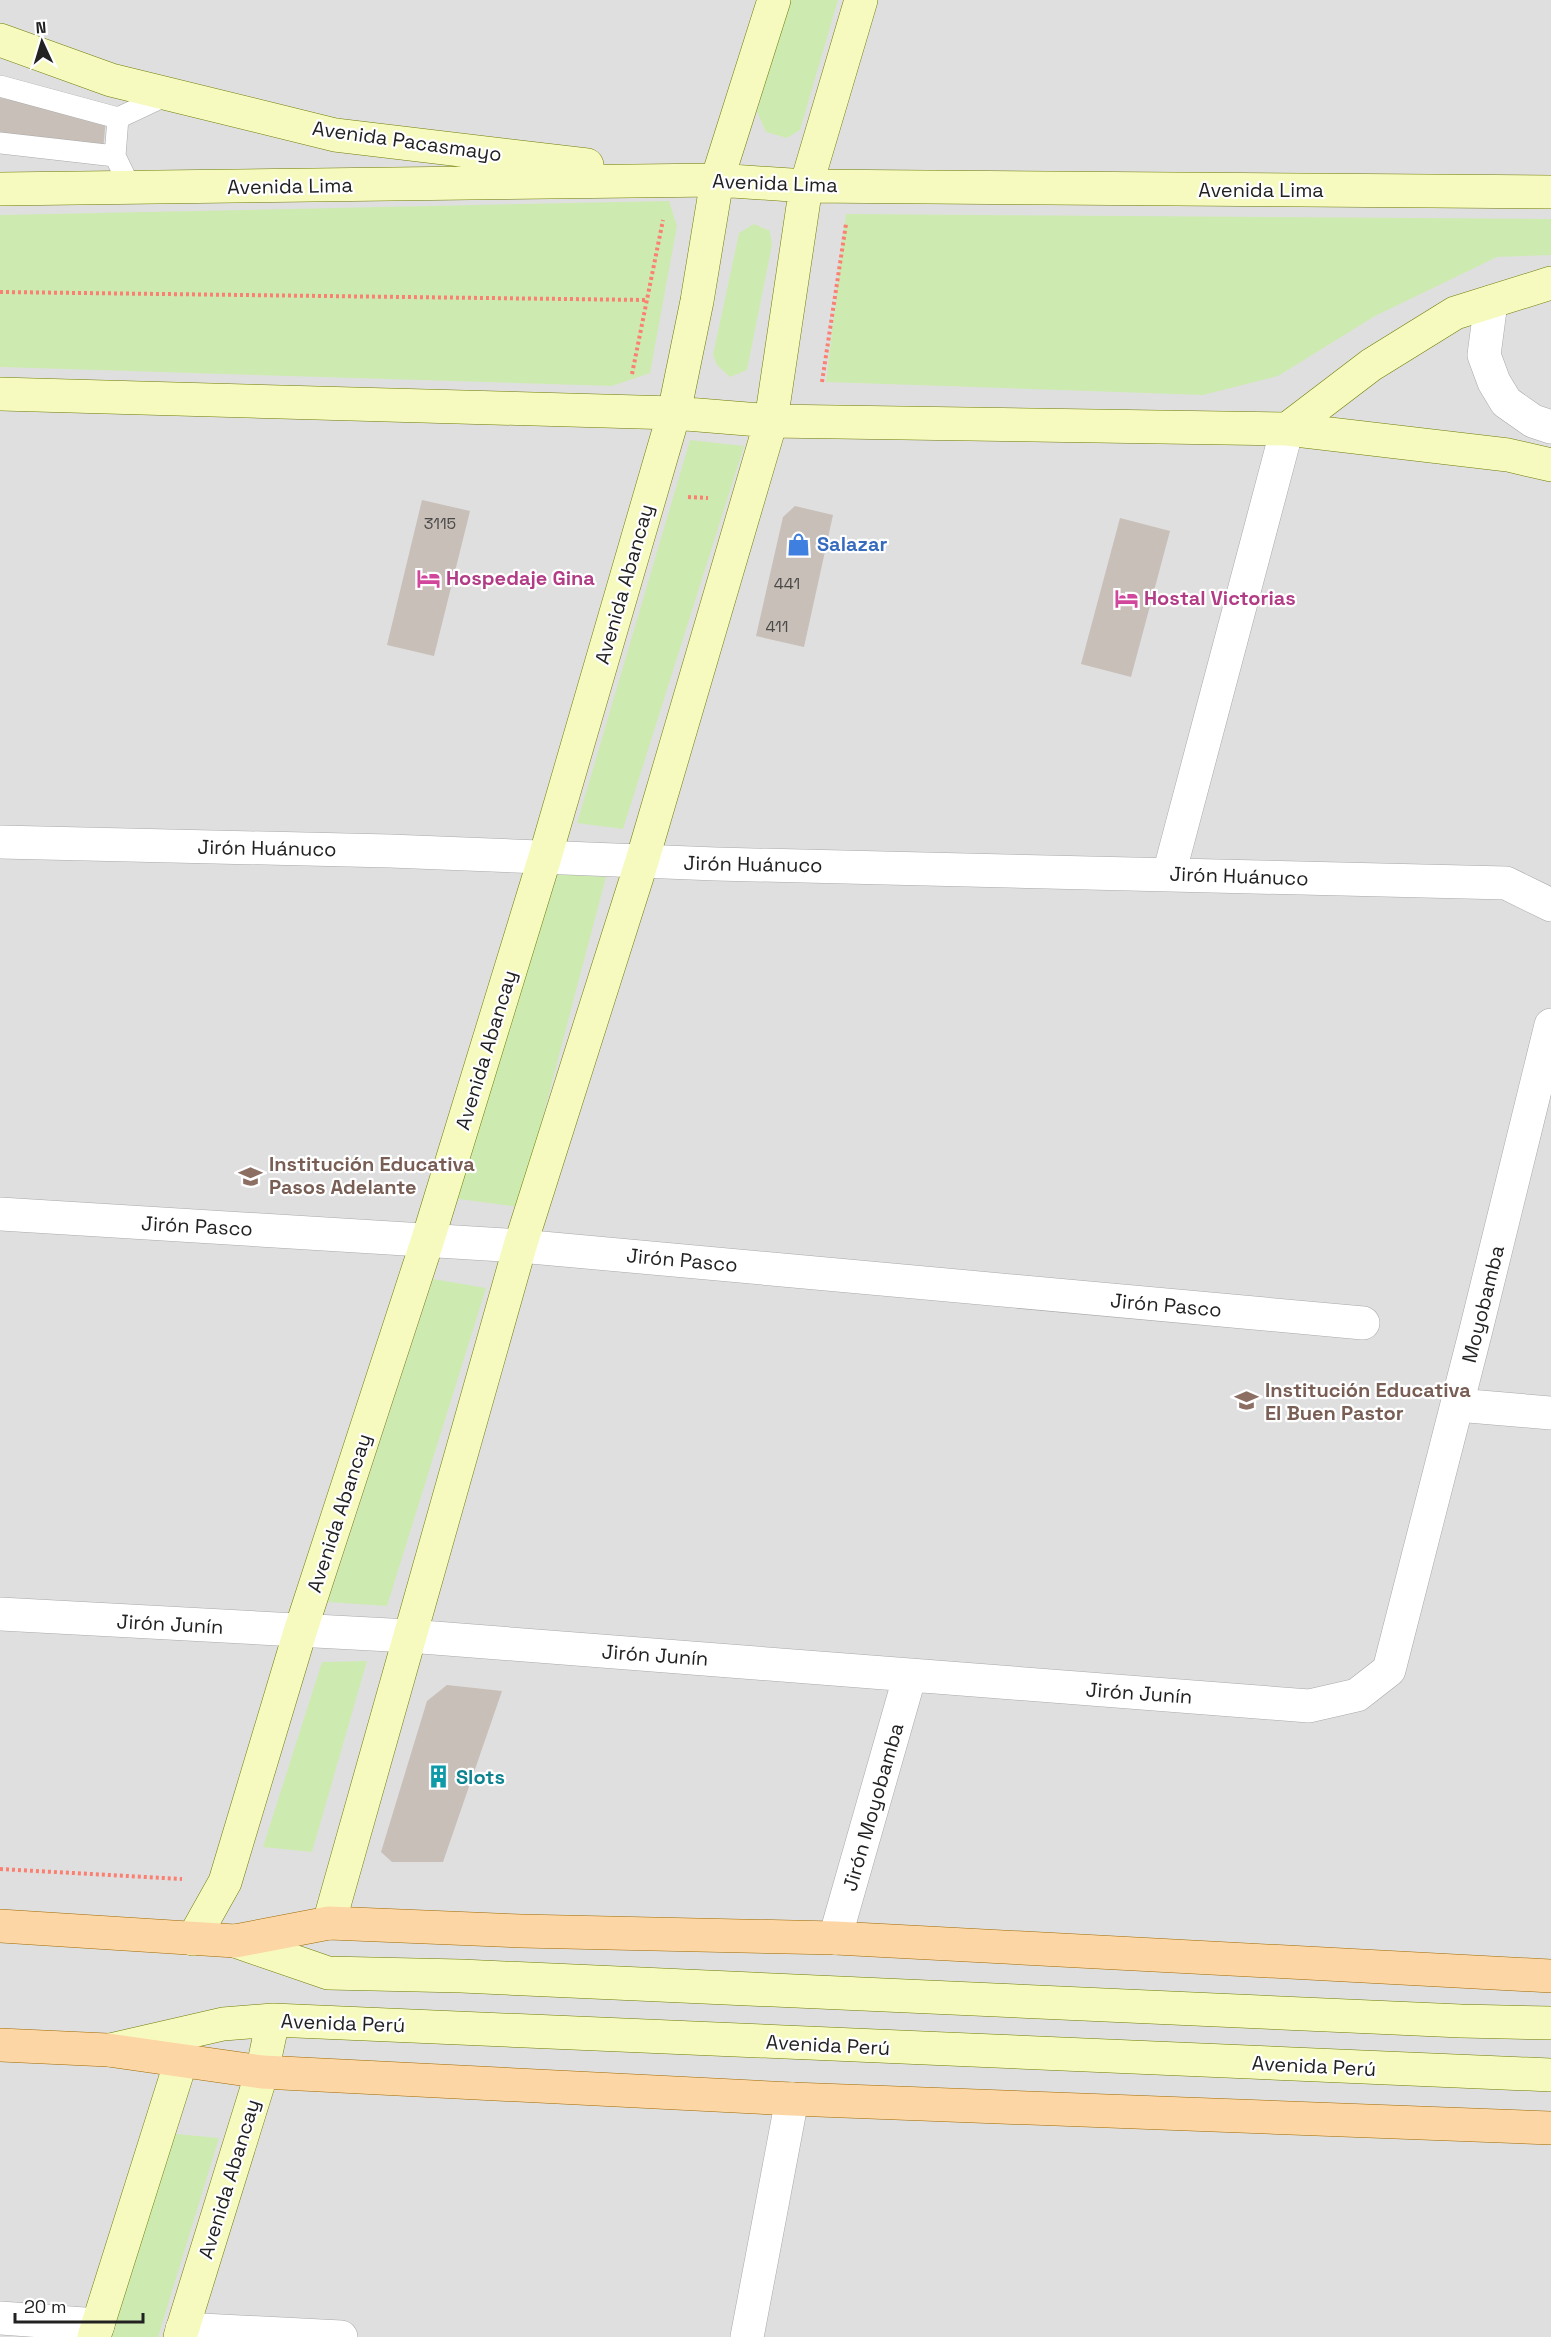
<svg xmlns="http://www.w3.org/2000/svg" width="1551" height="2337" font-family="'Space Grotesk',sans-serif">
	<rect width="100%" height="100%" fill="#f2efe9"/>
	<path fill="#e0dfdf" d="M0 0H1551V2337H0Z"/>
	<path fill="#cdebb0" d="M788 0H838L800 130 787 138 766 132 757 112Z
		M669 201 677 226 650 373 612 386 0 367V215Z
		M846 214 1551 219V255L1497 257 1375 316 1278 376 1203 395 826 382Z
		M754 224 770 231 772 245 747 370 730 377 717 365 713 355 739 233Z
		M690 440 744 446 623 829 577 823Z
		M558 874 606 877 519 1207 451 1198Z
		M433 1279 486 1288 387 1606 328 1602Z
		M367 1661 312 1852 263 1847 322 1662Z
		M166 2133 219 2138 158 2337H107Z"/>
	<path fill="#c7bfb8" d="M0 98 106 118 103 150 0 139Z
		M422 500 470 511 434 656 387 645Z
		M795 506 833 515 804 647 756 636 783 517Z
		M1120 518 1170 531 1131 677 1081 664Z
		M447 1685 502 1691 443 1862H392L381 1852 427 1701Z"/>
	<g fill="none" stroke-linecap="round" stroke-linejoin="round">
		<defs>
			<path id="lane" d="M0 86 118 118 169 94
				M0 143 115 156 131 189
				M115 156 118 118"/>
			<path id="street" d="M1491 302 1484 355 1494 382 1506 402 1533 421 1551 427
				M0 842 390 851 716 864 1506 883 1551 905
				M1169 874 1287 429
				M0 1214 520 1246 1363 1323
				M1457 1405 1551 1413
				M0 1614 409 1636 1309 1706 1357 1695 1389 1670 1476 1330 1551 1025
				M835 1938 910 1675
				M0 2318 98 2325
				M182 2329 341 2337
				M747 2337 792 2099"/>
			<path id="secondary" d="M0 40 111 80 335 135 587 165
				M0 189 717 180 806 186 1551 192
				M0 394 674 413 771 421 1287 429 1508 455 1551 465
				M1287 429 1371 365 1455 313 1551 283
				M329 1923 520 1246 642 861 771 421 806 186 861 0
				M193 1939 225 1882 300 1632 428 1239 545 857 674 413 697 301 717 180 774 0
				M235 1941 328 1973 461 1976 1461 2021 1551 2023
				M110 2050 223 2024 273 2020 1551 2075
				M94 2337 181 2061
				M180 2337 262 2072 273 2020"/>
			<path id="primary" d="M0 1926 235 1941 329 1923 521 1931 835 1938 1551 1976
				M0 2045 108 2050 262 2072 792 2099 1551 2128"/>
		</defs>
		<use href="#lane" stroke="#a9a9a9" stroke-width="22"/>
		<use href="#street" stroke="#a9a9a9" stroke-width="34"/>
		<use href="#secondary" stroke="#707d05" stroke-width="34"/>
		<use href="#primary" stroke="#a06b00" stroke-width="34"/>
		<path stroke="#fa8072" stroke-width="4" stroke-dasharray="3 3" stroke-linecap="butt" d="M0 292 647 300
			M632 374 663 220
			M822 382 846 224
			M688 497 708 498
			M0 1869 182 1879"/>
		<use href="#lane" stroke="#fff" stroke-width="21"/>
		<use href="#street" stroke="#fff" stroke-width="33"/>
		<use href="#secondary" stroke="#f7fabf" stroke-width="33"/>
		<use href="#primary" stroke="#fcd6a4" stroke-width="33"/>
	</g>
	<defs>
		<symbol id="shop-bare" viewBox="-9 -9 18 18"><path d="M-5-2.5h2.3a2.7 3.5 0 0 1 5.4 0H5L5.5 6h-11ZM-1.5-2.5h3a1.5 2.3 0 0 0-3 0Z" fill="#3f7fe0" stroke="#fff" stroke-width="2.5" paint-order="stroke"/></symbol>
		<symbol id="hotel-bare" viewBox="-9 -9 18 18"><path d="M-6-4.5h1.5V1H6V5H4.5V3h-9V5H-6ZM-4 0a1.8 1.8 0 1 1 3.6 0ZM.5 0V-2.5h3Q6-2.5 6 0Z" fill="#d1479c" stroke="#fff" stroke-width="2.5" paint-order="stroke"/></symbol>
		<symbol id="school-bare" viewBox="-9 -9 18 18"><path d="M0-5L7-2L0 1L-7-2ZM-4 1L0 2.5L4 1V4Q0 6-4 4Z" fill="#8d6e63" stroke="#fff" stroke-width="2.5" paint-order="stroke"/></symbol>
		<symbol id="building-bare" viewBox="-9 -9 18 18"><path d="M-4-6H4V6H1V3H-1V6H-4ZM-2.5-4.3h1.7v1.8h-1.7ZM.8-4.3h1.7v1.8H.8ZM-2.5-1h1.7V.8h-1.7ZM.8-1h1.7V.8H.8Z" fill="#0f9aa8" stroke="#fff" stroke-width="2.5" paint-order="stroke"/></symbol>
	</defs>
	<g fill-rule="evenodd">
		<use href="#shop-bare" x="782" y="528" width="33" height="33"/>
		<use href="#hotel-bare" x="412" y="562" width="33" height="33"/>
		<use href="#hotel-bare" x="1110" y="582" width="33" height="33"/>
		<use href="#school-bare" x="234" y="1160" width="33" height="33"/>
		<use href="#school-bare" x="1230" y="1384" width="33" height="33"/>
		<use href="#building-bare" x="422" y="1760" width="33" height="33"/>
	</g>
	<g text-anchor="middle" stroke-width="4.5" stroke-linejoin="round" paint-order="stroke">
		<g font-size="16" fill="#4b4948">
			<text x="440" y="529">3115</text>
			<text x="787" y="589">441</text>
			<text x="777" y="632">411</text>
		</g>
		<g font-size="20" fill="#222" stroke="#fff">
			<text transform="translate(407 141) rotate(8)" y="7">Avenida Pacasmayo</text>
			<text transform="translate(775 183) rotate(2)" y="7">Avenida Lima</text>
			<text transform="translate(290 186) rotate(-1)" y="7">Avenida Lima</text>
			<text x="1261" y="197">Avenida Lima</text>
			<text transform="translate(624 584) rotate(-74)" y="7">Avenida Abancay</text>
			<text transform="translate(267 848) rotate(1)" y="7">Jirón Huánuco</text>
			<text transform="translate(753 864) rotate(1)" y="7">Jirón Huánuco</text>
			<text transform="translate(1239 876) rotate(2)" y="7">Jirón Huánuco</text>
			<text transform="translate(486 1050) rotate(-73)" y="7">Avenida Abancay</text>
			<text transform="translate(197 1226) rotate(3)" y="7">Jirón Pasco</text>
			<text transform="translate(682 1260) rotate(5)" y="7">Jirón Pasco</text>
			<text transform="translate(1483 1304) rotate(-76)" y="7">Moyobamba</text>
			<text transform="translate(1166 1305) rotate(5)" y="7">Jirón Pasco</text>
			<text transform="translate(339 1513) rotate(-72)" y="7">Avenida Abancay</text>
			<text transform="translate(170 1624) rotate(3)" y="7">Jirón Junín</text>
			<text transform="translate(655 1655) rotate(4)" y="7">Jirón Junín</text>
			<text transform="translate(1139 1693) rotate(4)" y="7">Jirón Junín</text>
			<text transform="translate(873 1807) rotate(-74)" y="7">Jirón Moyobamba</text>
			<text transform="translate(343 2023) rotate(2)" y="7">Avenida Perú</text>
			<text transform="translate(828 2045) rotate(3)" y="7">Avenida Perú</text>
			<text transform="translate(1314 2066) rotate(3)" y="7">Avenida Perú</text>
			<text transform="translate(229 2179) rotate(-73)" y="7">Avenida Abancay</text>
		</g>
		<g font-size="20" font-weight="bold" fill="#366cbe" stroke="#fff" text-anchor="start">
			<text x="817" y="551">Salazar</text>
		</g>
		<g font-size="20" font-weight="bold" fill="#b23c85" stroke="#fff" text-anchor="start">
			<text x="446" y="585">Hospedaje Gina</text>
			<text x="1144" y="605">Hostal Victorias</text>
		</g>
		<g font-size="20" font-weight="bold" fill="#785e54" stroke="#fff" text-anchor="start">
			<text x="269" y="1171">Institución Educativa<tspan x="269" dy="23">Pasos Adelante</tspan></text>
			<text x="1265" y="1397">Institución Educativa<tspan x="1265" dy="23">El Buen Pastor</tspan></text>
		</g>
		<g font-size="20" font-weight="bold" fill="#0d838f" stroke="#fff" text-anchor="start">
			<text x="456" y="1784">Slots</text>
		</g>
	</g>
	<g transform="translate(42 42) rotate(356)" stroke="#ffffff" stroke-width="4.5" paint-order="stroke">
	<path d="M0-4.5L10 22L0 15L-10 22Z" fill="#222222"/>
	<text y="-9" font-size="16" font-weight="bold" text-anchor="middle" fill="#222222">N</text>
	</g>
	<path d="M15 2313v9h128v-9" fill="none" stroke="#222222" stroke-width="3"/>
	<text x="24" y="2313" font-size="18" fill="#222222" stroke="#ffffff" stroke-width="4.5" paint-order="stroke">20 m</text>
</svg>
